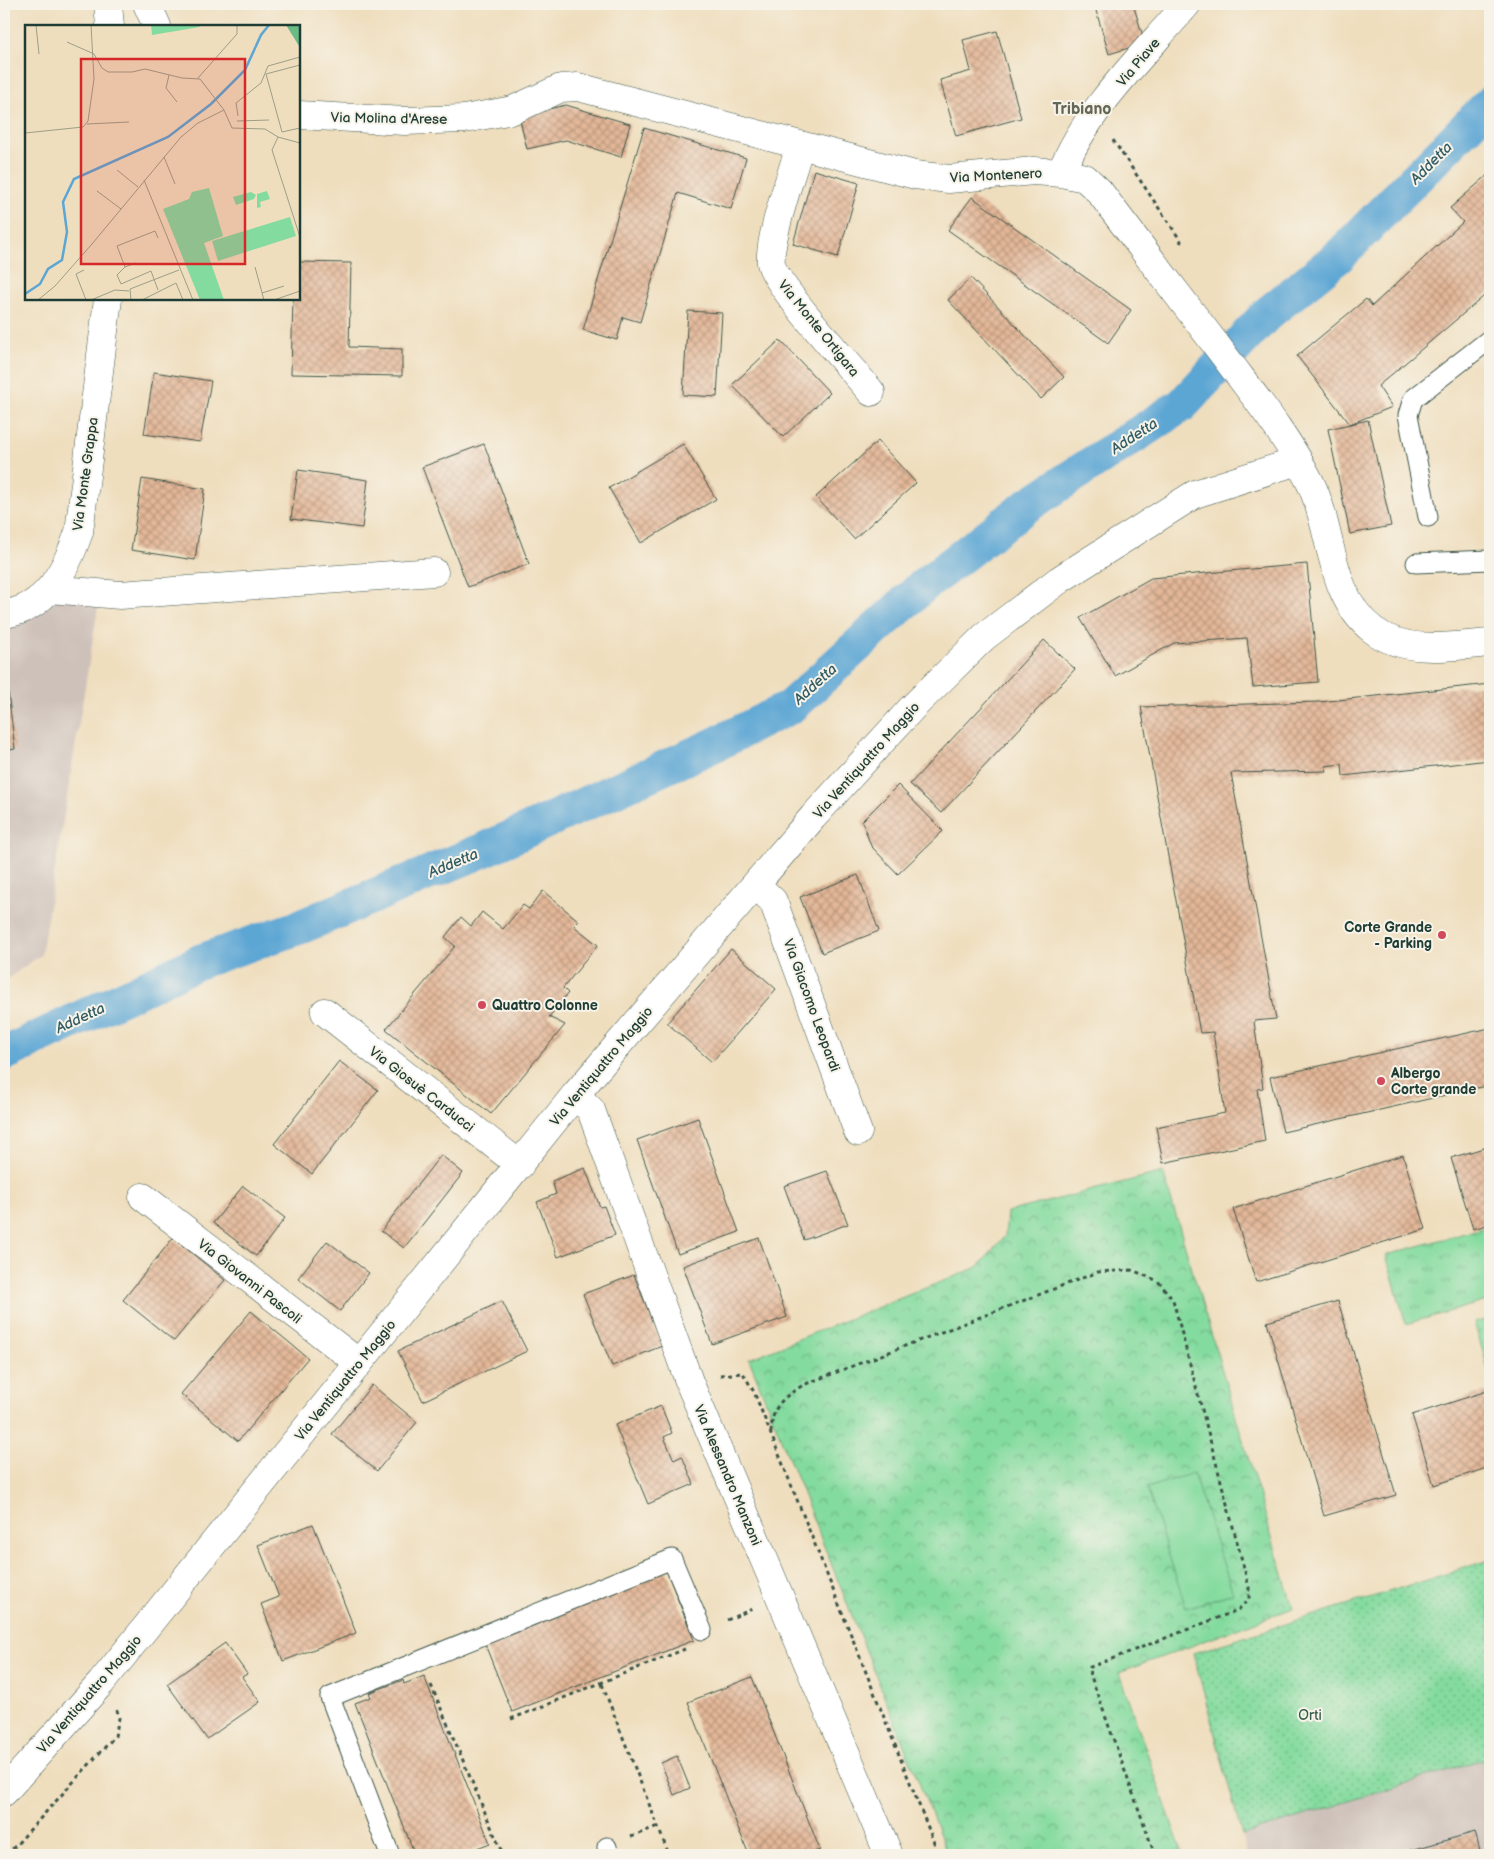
<svg xmlns="http://www.w3.org/2000/svg" width="1494" height="1859" font-family="'Balsamiq Sans',sans-serif">
	<defs>
		<pattern id="grass-tufts" width="24" height="20" patternUnits="userSpaceOnUse" patternTransform="scale(1.25)"><rect width="24" height="20" fill="#84db9f"/><path d="M3 7l-1-3M5 7V3M7 7l1-3M15 17l-1-3M17 17v-4M19 17l1-3" fill="none" stroke="#6bb382"/></pattern>
		<pattern id="park-crowns" width="20" height="18" patternUnits="userSpaceOnUse" patternTransform="scale(1.25)"><rect width="20" height="18" fill="#84db9f"/><path d="M2 6a3 3 0 1 1 6 0M12 15a3 3 0 1 1 6 0" fill="none" stroke="#6bb382"/></pattern>
		<pattern id="garden-dots" width="8" height="8" patternUnits="userSpaceOnUse" patternTransform="scale(1.25)"><rect width="8" height="8" fill="#84db9f"/><path d="M2 2h.1M6 6h.1" fill="none" stroke="#6bb382" stroke-width="1.8" stroke-linecap="round"/></pattern>
		<pattern id="building-cross-hatch" width="8" height="8" patternUnits="userSpaceOnUse" patternTransform="scale(1.25)"><rect width="8" height="8" fill="#e4b798"/><path d="M0 0l8 8M0 8l8-8" fill="none" stroke="#b8967d"/></pattern>
	</defs>
	<rect width="100%" height="100%" fill="#f7f3e8"/>
	<filter id="ink" filterUnits="userSpaceOnUse"><feTurbulence type="fractalNoise" baseFrequency=".02" numOctaves="2"/><feDisplacementMap in="SourceGraphic" scale="10" xChannelSelector="R" yChannelSelector="G"/><feConvolveMatrix kernelMatrix="1 2 1 2 8 2 1 2 1" color-interpolation-filters="sRGB"/></filter>
	<filter id="wash" filterUnits="userSpaceOnUse"><feTurbulence type="fractalNoise" baseFrequency=".0096" numOctaves="4" result="noise"/><feDisplacementMap in="SourceGraphic" scale="20" xChannelSelector="R" yChannelSelector="G"/><feGaussianBlur stdDeviation="1.12" result="paint"/><feColorMatrix in="noise" values="0 0 0 0 0 0 0 0 0 0 0 0 0 0 0 0 0 1.4 0 .05"/><feComposite in="paint" operator="in"/></filter>
	<g filter="url(#wash)">
		<rect width="100%" height="100%" fill="#efdebe"/>
		<path fill="#cec1ba" d="M102 583 41 955 4 981V594Z
			M1490 1757V1855H1247L1242 1835Z"/>
		<path fill="url(#grass-tufts)" stroke="#528c6a" d="M1490 1226V1300L1406 1324 1386 1255Z
			M1490 1318V1375L1474 1323Z"/>
		<path fill="url(#park-crowns)" stroke="#528c6a" d="M1163 1172 1293 1608 1119 1673 1183 1855H948L749 1359 978 1267 1005 1236 1007 1212Z"/>
		<path fill="url(#garden-dots)" stroke="#528c6a" d="M1490 1560V1757L1242 1835 1193 1653Z"/>
		<path fill="#84db9f" stroke="#528c6a" d="M1193 1473 1233 1593 1186 1608 1147 1488Z"/>
		<g fill="none" stroke-linecap="round" stroke-linejoin="round">
			<path stroke="#5ca6d4" stroke-width="35" d="M4 1054 201 961 300 927 486 849 714 745 790 707 923 586 1028 505 1182 405 1267 314 1339 256 1490 103"/>
		</g>
		<g id="blocks">
			<path fill="url(#building-cross-hatch)" d="M1094 4H1133L1145 43 1109 54Z
				M997 31 1021 118 956 136 940 80 971 71 963 40Z
				M566 105 630 124 621 157 566 140 527 149 519 116Z
				M644 128 746 158 731 209 678 193 640 322 623 317 617 340 583 330Z
				M814 170 859 183 838 257 793 244Z
				M1490 173V291L1378 386 1392 407 1350 424 1297 356 1366 299 1372 306 1463 222 1450 208Z
				M972 197 1131 310 1108 343 948 230Z
				M299 262 351 263 349 347 402 349V376L291 374 293 299H299Z
				M971 278 1064 377 1041 399 948 300Z
				M688 311 722 313 717 397 683 395Z
				M780 340 830 393 783 437 732 385Z
				M154 372 211 381 200 442 144 434Z
				M1368 420 1391 526 1350 534 1328 429Z
				M878 441 916 483 854 539 816 497Z
				M484 444 529 564 468 587 422 467Z
				M683 444 716 499 641 543 609 488Z
				M298 470 368 480 362 528 291 519Z
				M142 479 205 489 195 560 131 550Z
				M1307 564 1318 682 1253 687 1247 638 1174 643 1115 676 1080 618 1151 578Z
				M1044 640 1075 669 941 813 910 784Z
				M1490 684V760L1343 776 1342 764 1325 766 1327 771 1231 773 1276 1019 1254 1021 1263 1088 1257 1089 1265 1141 1163 1163 1156 1127 1225 1113 1213 1032 1200 1033 1141 707 1319 702Z
				M8 691 15 749 4 751V692Z
				M898 785 943 831 898 874 871 846 862 821Z
				M858 875 879 931 822 953 800 897Z
				M543 891 579 921 574 926 598 945 563 988 568 993 549 1017 565 1025 491 1114 386 1029 455 946 445 937 461 917 471 926 482 912 503 929 523 905 529 909Z
				M731 949 776 989 712 1062 667 1023Z
				M1490 1028V1085L1283 1132 1270 1077Z
				M339 1061 378 1090 312 1174 274 1144Z
				M698 1118 739 1232 678 1254 637 1140Z
				M1490 1146V1224L1473 1229 1451 1158Z
				M441 1155 463 1173 404 1248 381 1231Z
				M1403 1155 1426 1229 1256 1282 1233 1209Z
				M585 1168 600 1207 604 1206 615 1235 558 1257 537 1202 556 1194 552 1181Z
				M827 1171 848 1224 804 1240 784 1186Z
				M243 1186 285 1218 256 1256 213 1223Z
				M173 1238 225 1280 174 1341 123 1300Z
				M759 1238 787 1317 712 1344 683 1266Z
				M327 1241 369 1273 340 1311 298 1278Z
				M634 1275 662 1346 612 1366 583 1294Z
				M502 1301 527 1351 423 1401 398 1351Z
				M1338 1301 1396 1495 1324 1516 1267 1322Z
				M251 1311 308 1358 238 1441 181 1394Z
				M372 1385 417 1422 377 1471 332 1434Z
				M1490 1390V1467L1434 1485 1412 1415Z
				M661 1406 672 1433 664 1437 674 1460 682 1456 694 1484 648 1504 615 1425Z
				M313 1524 356 1633 283 1661 261 1604 279 1597 258 1545Z
				M666 1570 694 1640 512 1712 484 1642Z
				M225 1643 247 1674 242 1677 260 1702 207 1739 167 1684Z
				M424 1676 490 1843 459 1855H415L355 1703 371 1697 369 1693 403 1680 404 1684Z
				M752 1677 820 1850 806 1855H749L688 1702Z
				M677 1756 690 1788 674 1795 661 1763Z
				M1475 1832 1481 1855H1394Z"/>
		</g>
	</g>
	<g filter="url(#ink)">
		<use href="#blocks" fill-opacity="0" stroke="#3e5549" stroke-width="1"/>
		<g fill="none" stroke-linecap="round" stroke-linejoin="round">
			<defs>
				<path id="service" d="M1428 517 1408 415 1413 399 1490 339
					M1416 563 1490 560
					M607 1847 609 1855
					M390 1855 330 1697 672 1559 702 1630"/>
				<path id="minor" d="M108 4 110 26
					M147 4 157 26
					M299 115 405 121 464 119 513 110 561 88 578 87 915 175 949 179 1034 171 1061 173 1085 178 1099 191C1140 246 1182 300 1223 354 1254 396 1287 436 1310 482 1333 528 1328 596 1373 630 1406 655 1452 646 1490 643
					M800 145C793 171 768 239 771 263 774 284 853 370 871 392
					M1061 173C1086 109 1143 56 1187 4
					M50 589 120 595 434 572
					M4 614C47 609 66 569 79 532L108 299
					M756 885 773 901 858 1132
					M325 1012 520 1165
					M575 1095 591 1110 690 1384 889 1855
					M143 1197 359 1363
					M4 1792 101 1683 575 1095 813 817 912 708 984 637 1059 580 1195 494 1298 461"/>
			</defs>
			<use href="#service" stroke="#3e5549" stroke-width="21"/>
			<use href="#minor" stroke="#3e5549" stroke-width="29"/>
			<path stroke="#3e5549" stroke-width="3" stroke-dasharray="4 4" stroke-linecap="butt" d="M1113 140 1181 241 1180 245
				M720 1375 743 1373 754 1392 939 1855
				M771 1433C772 1406 781 1399 803 1385L1098 1272 1132 1270 1158 1281 1173 1300 1249 1587V1599L1238 1610 1088 1668 1155 1855
				M727 1620 752 1609
				M602 1684 669 1855
				M431 1685 503 1855
				M511 1719 685 1649
				M631 1837 658 1826
				M7 1855 115 1736 119 1718 117 1710"/>
			<use href="#service" stroke="#fff" stroke-width="19"/>
			<use href="#minor" stroke="#fff" stroke-width="28"/>
		</g>
	</g>
	<g fill="#d1495b" stroke="#f7f3e8" stroke-width="2">
		<circle cx="1442" cy="935" r="5"/>
		<circle cx="482" cy="1005" r="5"/>
		<circle cx="1381" cy="1081" r="5"/>
	</g>
	<g text-anchor="middle" stroke-width="4" stroke-linejoin="round" paint-order="stroke">
		<g font-size="14" fill="#1f3d34" stroke="#f7f3e8">
			<text transform="translate(1138 62) rotate(-50)" y="5">Via Piave</text>
			<text transform="translate(389 118) rotate(1)" y="5">Via Molina d'Arese</text>
			<text transform="translate(996 175) rotate(-3)" y="5">Via Montenero</text>
			<text transform="translate(819 328) rotate(51)" y="5">Via Monte Ortigara</text>
			<text transform="translate(85 474) rotate(-82)" y="5">Via Monte Grappa</text>
			<text transform="translate(866 760) rotate(-48)" y="5">Via Ventiquattro Maggio</text>
			<text transform="translate(812 1005) rotate(70)" y="5">Via Giacomo Leopardi</text>
			<text transform="translate(601 1066) rotate(-50)" y="5">Via Ventiquattro Maggio</text>
			<text transform="translate(422 1089) rotate(38)" y="5">Via Giosuè Carducci</text>
			<text transform="translate(250 1281) rotate(38)" y="5">Via Giovanni Pascoli</text>
			<text transform="translate(345 1380) rotate(-51)" y="5">Via Ventiquattro Maggio</text>
			<text transform="translate(728 1475) rotate(67)" y="5">Via Alessandro Manzoni</text>
			<text transform="translate(89 1694) rotate(-49)" y="5">Via Ventiquattro Maggio</text>
		</g>
		<g font-size="14" font-weight="bold" fill="#1f3d34" stroke="#f7f3e8" text-anchor="start">
			<text x="1432" y="932" text-anchor="end">Corte Grande<tspan x="1432" dy="16">- Parking</tspan></text>
			<text x="492" y="1010">Quattro Colonne</text>
			<text x="1391" y="1078">Albergo<tspan x="1391" dy="16">Corte grande</tspan></text>
		</g>
		<g font-size="14" fill="#335d49" stroke="#f7f3e8">
			<text x="1310" y="1720">Orti</text>
		</g>
		<g font-size="15" font-style="italic" fill="#315c64" stroke="#f7f3e8">
			<text transform="translate(1431 163) rotate(-45)" y="5">Addetta</text>
			<text transform="translate(1134 436) rotate(-33)" y="5">Addetta</text>
			<text transform="translate(815 684) rotate(-42)" y="5">Addetta</text>
			<text transform="translate(453 863) rotate(-23)" y="5">Addetta</text>
			<text transform="translate(80 1018) rotate(-25)" y="5">Addetta</text>
		</g>
		<g font-size="16" font-weight="bold" fill="#646857" stroke="#f7f3e8">
			<text x="1082" y="114">Tribiano</text>
		</g>
	</g>
	<g transform="translate(25 25)">
		<rect width="275" height="275" fill="#efdebe"/>
		<path d="M242 166 245 174 235 177 236 182 232 183V169ZM226 167 231 170 229 174 211 180 208 172Z" fill="#84db9f"/>
		<path d="M261 0H275V21H274Z" fill="#6bbb86"/>
		<path d="M184 163 198 211 179 218 199 275H175L138 184 164 174 167 167Z" fill="#84db9f"/>
		<path d="M265 192 271 211 193 236 187 216Z" fill="#84db9f"/>
		<path d="M126 0H174L175 2 127 10Z" fill="#84db9f"/>
		<path fill="none" stroke="#5ca6d4" stroke-width="2.5" d="M0 269 15 259 23 244 37 235 42 207 38 177 49 154 143 112 186 79 220 45 236 10 244 0"/>
		<path fill="none" stroke="#9c9e87" stroke-width="1" d="M11 0 14 29M42 17 69 29 77 43 83 47H107L120 44 157 53 175 54 199 85 207 103 240 104 253 112 275 118M275 40 241 49 257 107 275 103M144 50 141 63 152 77M173 53 212 9V0M213 91 211 78 236 58 243 41 275 32M212 96 244 95M62 99 104 97M0 108 58 102 63 96 69 54 66 0M253 112 247 125 275 212M139 132 150 159M92 145 113 162M119 155 168 275M72 166 96 184M111 238 100 242 92 221 130 206 133 213M100 242 92 250 96 259 126 246 133 265M230 242 239 275M59 245 51 249 61 275M237 268 259 261M13 275 30 261 67 219 156 112 173 98 199 85M66 275 90 265 104 266M106 275 105 264 154 245M117 275 151 258 158 275M249 275 275 266"/>
		<path fill="#d62828" fill-opacity="0.15" stroke="#d62828" stroke-width="2.5" d="M56 34H220V239H56Z"/>
		<rect width="275" height="275" fill="none" stroke="#1f3d34" stroke-width="2.5"/>
	</g>
	<rect width="1494" height="1859" fill="none" stroke="#f7f3e8" stroke-width="20"/>
</svg>
